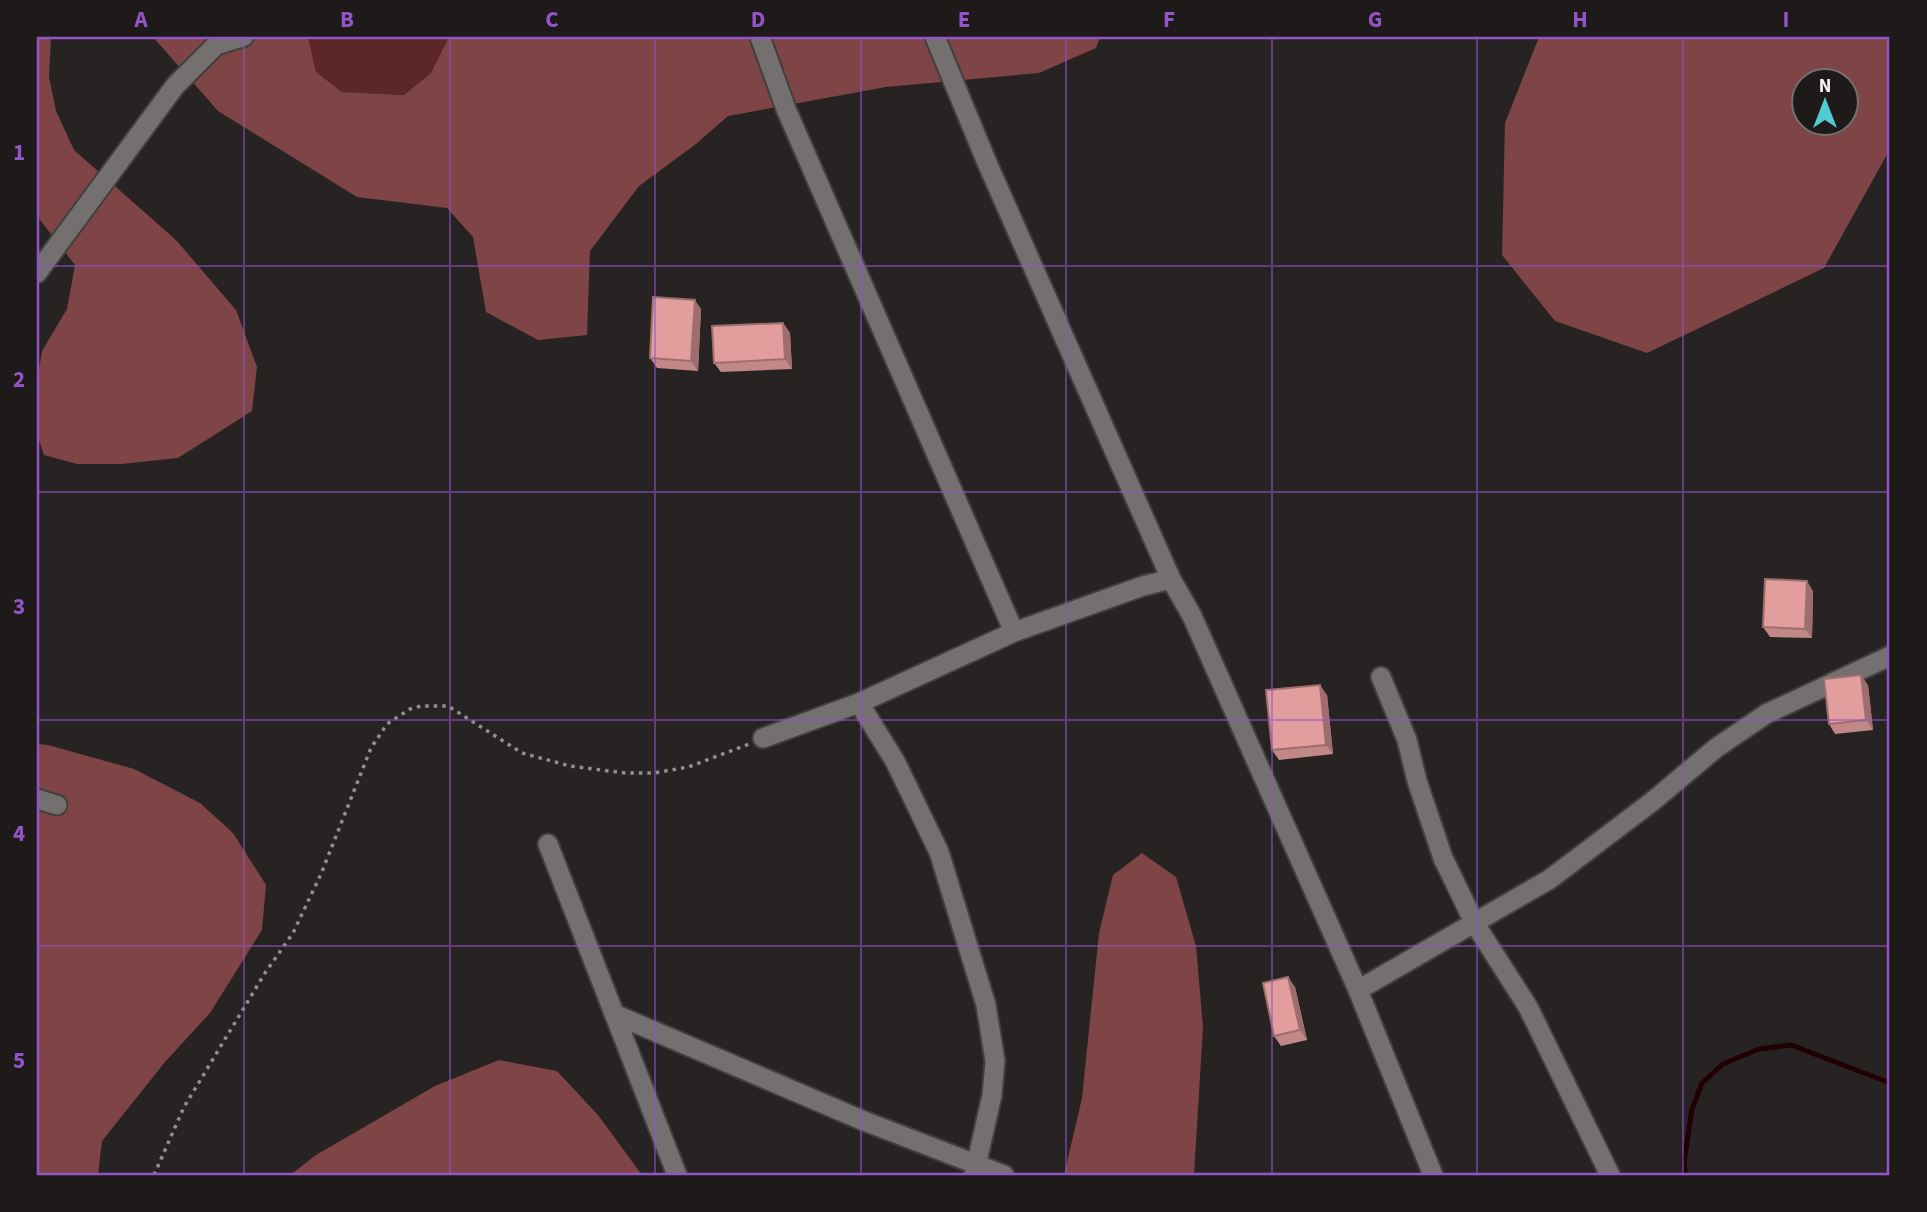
<svg xmlns="http://www.w3.org/2000/svg" width="1927" height="1212" font-family="'Source Sans 3',sans-serif">
	<rect width="100%" height="100%" fill="#272323"/>
	<path fill="#5d2729" d="M308 37H449L431 73 404 95 342 92 316 72Z"/>
	<path fill="#7f4445" fill-rule="evenodd" d="M37 37H51L49 77 56 111 74 150 176 240 236 310 257 367 252 411 178 458 121 464H77L44 455 37 434V382L42 351 67 309 75 265 37 216Z
		M153 37H308L316 72 342 92 404 95 431 73 449 37H1100L1096 48 1039 73 886 87 728 116 696 144 639 186 590 251 587 335 538 340 486 312 473 237 447 208 357 197 218 111Z
		M1539 37H1890V149L1824 268 1647 353 1555 321 1502 255 1505 123ZM1846 80V122H1804V80Z
		M37 744 48 745 134 769 200 803 233 833 266 885 262 930 210 1013 165 1062 102 1141 98 1175H37Z
		M1142 853 1176 877 1196 946 1203 1027 1194 1175H1064L1082 1098 1099 933 1113 875Z
		M499 1060 557 1071 598 1115 642 1175H290L316 1155 435 1086Z"/>
	<g fill="none" stroke-linecap="round" stroke-linejoin="round">
		<path stroke="#210003" stroke-width="5" d="M1685 1175 1684 1162 1692 1109 1702 1083 1723 1064 1759 1049 1791 1045 1890 1083"/>
		<defs>
			<path id="street" d="M760 37 786 109 1014 632
				M935 37 988 165 1171 579 1192 616 1358 990 1433 1175
				M37 273 175 86 216 45 243 37
				M1381 677 1407 740 1417 781 1443 858 1475 924 1528 1007 1610 1175
				M859 703 895 761 939 852 986 1005 995 1061 992 1095 974 1175
				M763 738 859 703 1014 632 1143 586 1171 579
				M37 799 57 805
				M548 844 677 1175
				M1358 990 1550 879 1653 801 1716 748 1766 714 1890 656
				M614 1014 864 1121 1004 1175"/>
		</defs>
		<use href="#street" stroke="#423f3f" stroke-width="23"/>
		<path stroke="#928f8f" stroke-width="3.5" stroke-dasharray="3.5 5" stroke-linecap="butt" d="M154 1175 184 1107 265 973 293 933 321 874 371 748 387 724 410 709 421 706H448L522 753 570 766 625 773H654L688 767 749 744"/>
		<use href="#street" stroke="#757070" stroke-width="19"/>
	</g>
	<path fill="#c28787" d="M701 309 698 371 657 368 650 358Z
		M783 323 790 333 792 369 721 372 714 363Z
		M1813 591 1812 638 1770 637 1763 627Z
		M1868 685 1873 730 1835 734 1829 724Z
		M1327 695 1333 754 1279 760 1272 750Z
		M1295 987 1307 1040 1281 1046 1274 1036Z"/>
	<path fill="#9e6e6e" d="M695 300 701 309 698 371 691 361Z
		M783 323 790 333 792 369 785 359Z
		M1807 581 1813 591 1812 638 1805 629Z
		M1861 675 1868 685 1873 730 1866 720Z
		M1320 685 1327 695 1333 754 1326 745Z
		M1288 977 1295 987 1307 1040 1300 1030Z"/>
	<path fill="#e29d9d" stroke="#9e6e6e" stroke-width="2" d="M653 297 695 300 691 361 650 358Z
		M783 323 785 359 714 363 712 326Z
		M1765 579 1807 581 1805 629 1763 627Z
		M1861 675 1866 720 1829 724 1824 679Z
		M1320 685 1326 745 1272 750 1266 690Z
		M1288 977 1300 1030 1274 1036 1263 983Z"/>
	<path fill="none" stroke="#9354c9" stroke-width="2" stroke-opacity="0.55" d="M244 37V1175M450 37V1175M655 37V1175M861 37V1175M1066 37V1175M1272 37V1175M1477 37V1175M1683 37V1175M37 266H1890M37 492H1890M37 720H1890M37 946H1890"/>
	<rect width="1927" height="1212" fill="none" stroke="#1e1a1a" stroke-width="77"/>
	<g transform="translate(1825 102)"><circle r="33" fill="#1e1a1a" stroke="#747070" stroke-width="2"/>
	<path d="M0-5L12 26L0 18L-12 26Z" fill="#51ccd2"/>
	<text y="-10" font-size="19" font-weight="bold" text-anchor="middle" fill="#f5f2f2">N</text>
	</g>
	<rect x="38" y="38" width="1850" height="1136" fill="none" stroke="#9354c9" stroke-width="2.5"/>
	<g font-size="23" text-anchor="middle" font-weight="bold" fill="#9354c9">
		<text x="141" y="27">A</text>
		<text x="347" y="27">B</text>
		<text x="552" y="27">C</text>
		<text x="758" y="27">D</text>
		<text x="964" y="27">E</text>
		<text x="1169" y="27">F</text>
		<text x="1375" y="27">G</text>
		<text x="1580" y="27">H</text>
		<text x="1786" y="27">I</text>
		<text x="19" y="160">1</text>
		<text x="19" y="387">2</text>
		<text x="19" y="614">3</text>
		<text x="19" y="841">4</text>
		<text x="19" y="1068">5</text>
	</g>
</svg>
